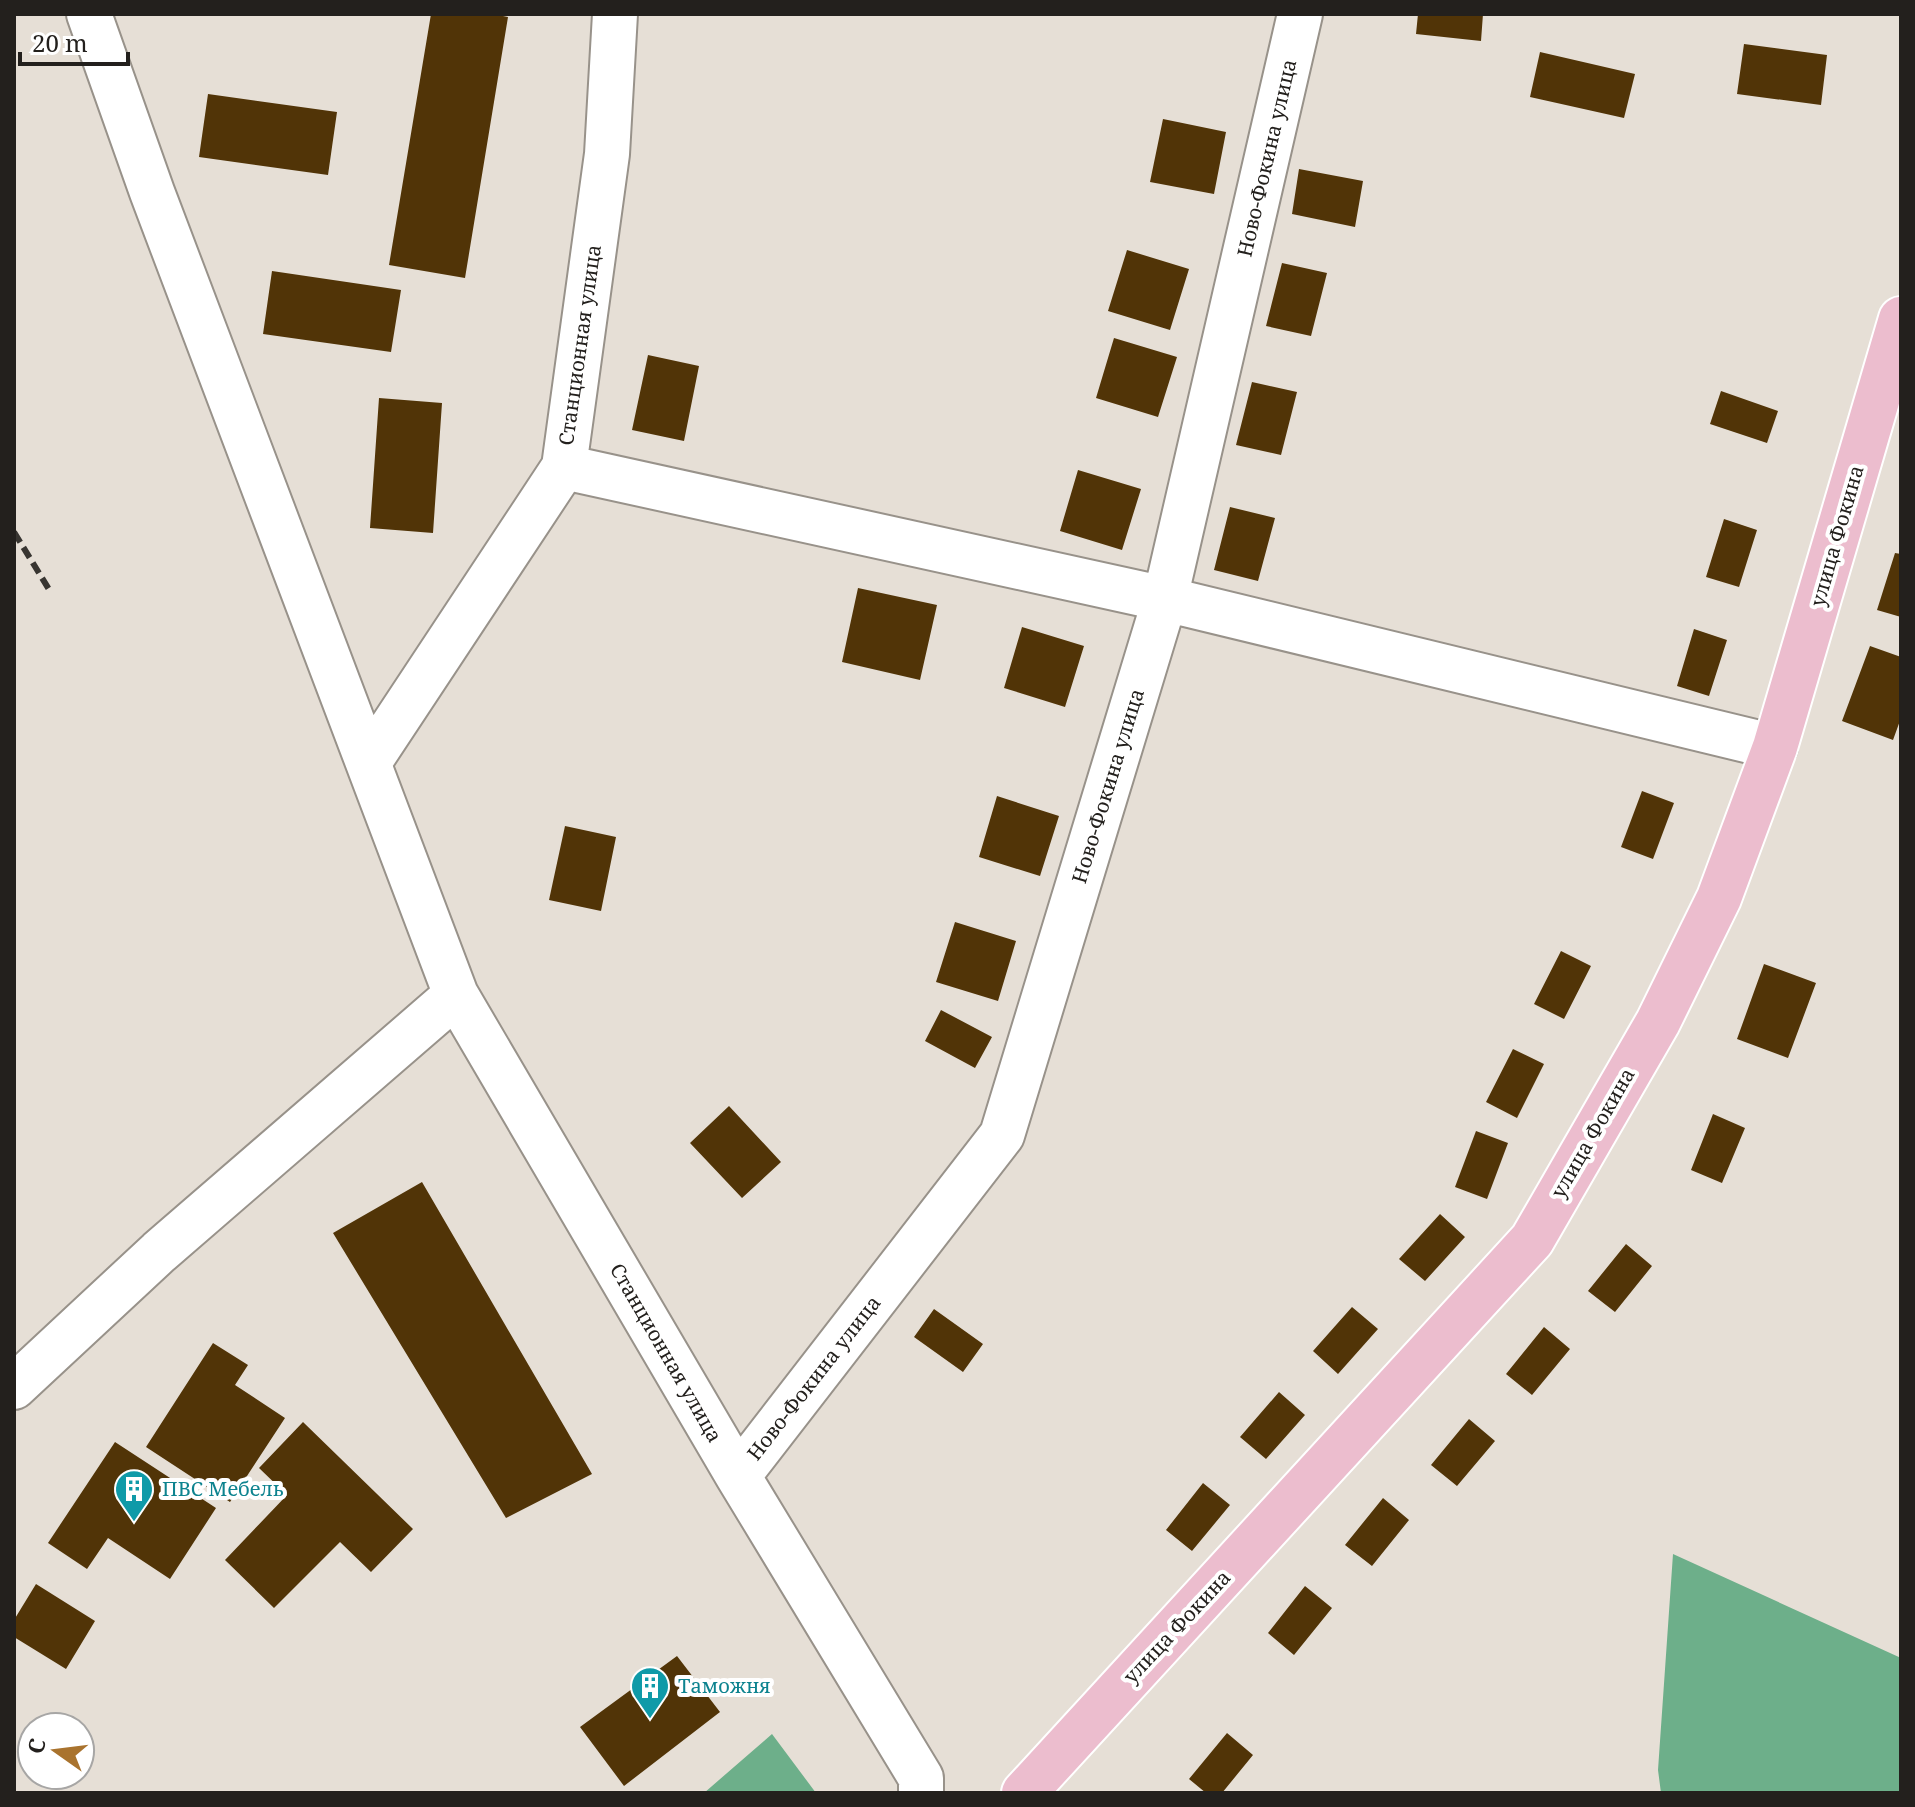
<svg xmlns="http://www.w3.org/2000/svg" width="1915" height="1807" font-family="'Noto Serif',serif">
	<rect width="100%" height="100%" fill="#e6dfd6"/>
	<path fill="#6daf8a" d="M1673 1554 1901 1658V1793H1661L1658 1770Z
		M772 1734 816 1793H704Z"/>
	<path fill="#513407" d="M431 14H493L508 17 465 278 389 265Z
		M1418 14H1483L1481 41 1416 34Z
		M1744 44 1827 55 1821 105 1737 94Z
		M1540 52 1635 74 1624 118 1530 97Z
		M208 94 337 112 328 175 199 157Z
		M1163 119 1226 132 1214 194 1150 182Z
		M1299 169 1363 181 1355 227 1292 214Z
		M1127 250 1189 269 1170 330 1108 311Z
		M1282 263 1327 273 1311 336 1266 326Z
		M272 271 401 290 391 352 263 334Z
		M1114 338 1177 357 1158 417 1096 398Z
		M648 355 699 366 684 441 632 430Z
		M1252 382 1297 392 1281 455 1236 445Z
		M1721 391 1778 411 1767 443 1710 424Z
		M379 398 442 403 433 533 370 528Z
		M1078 470 1141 489 1122 550 1060 531Z
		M1230 507 1275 518 1258 581 1214 570Z
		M1724 519 1757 530 1739 587 1706 577Z
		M1895 553 1901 554V617L1877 610Z
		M858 588 937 605 920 680 842 662Z
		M1022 627 1084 646 1065 707 1004 688Z
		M1694 629 1727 640 1709 696 1677 686Z
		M1870 646 1901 657V718L1893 740 1842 721Z
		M1642 791 1674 803 1653 859 1621 847Z
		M997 796 1059 816 1040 876 979 857Z
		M565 826 616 837 601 911 549 900Z
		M955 922 1016 941 998 1001 936 982Z
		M1561 951 1591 966 1564 1019 1534 1004Z
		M1764 964 1816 983 1788 1058 1737 1039Z
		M941 1010 992 1037 975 1068 925 1041Z
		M1513 1049 1544 1064 1517 1118 1486 1102Z
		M729 1106 781 1162 742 1198 690 1143Z
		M1713 1114 1745 1128 1722 1183 1691 1170Z
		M1476 1131 1508 1143 1487 1199 1455 1187Z
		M422 1182 592 1474 506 1518 333 1233Z
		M1440 1214 1465 1237 1425 1281 1399 1259Z
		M1626 1244 1652 1266 1615 1312 1588 1291Z
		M1352 1307 1378 1329 1338 1374 1313 1351Z
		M934 1309 983 1344 963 1372 914 1337Z
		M1544 1327 1570 1349 1532 1395 1506 1374Z
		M213 1343 248 1365 235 1385 285 1418 230 1502 146 1447Z
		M1279 1392 1305 1415 1266 1459 1240 1437Z
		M1469 1419 1495 1441 1457 1486 1431 1465Z
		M303 1422 413 1529 371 1572 340 1542 274 1608 225 1560 287 1495 259 1468Z
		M115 1442 216 1508 170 1579 108 1538 87 1569 48 1543Z
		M1203 1483 1230 1505 1192 1551 1166 1530Z
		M1383 1498 1409 1520 1372 1566 1345 1545Z
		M36 1584 95 1621 66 1669 14 1637V1620Z
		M1305 1586 1332 1608 1294 1655 1268 1633Z
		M677 1656 720 1712 624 1786 580 1727Z
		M1227 1733 1253 1755 1222 1793H1206L1189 1779Z"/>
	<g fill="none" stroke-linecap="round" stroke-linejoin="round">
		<defs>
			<path id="minor" d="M89 14 152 192 456 995 738 1476 921 1778V1793
				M564 467 1165 599 1775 747
				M369 762 564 467 607 154 615 14
				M14 1387 159 1252 456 995
				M738 1476 1002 1135 1165 599 1300 14"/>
			<path id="major" d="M1024 1793 1532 1240 1658 1022 1719 898 1775 747 1901 319"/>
		</defs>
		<use href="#minor" stroke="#98928a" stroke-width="48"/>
		<use href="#major" stroke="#fff" stroke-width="48"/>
		<use href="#minor" stroke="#fff" stroke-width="44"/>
		<use href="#major" stroke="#ecbdce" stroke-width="44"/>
		<path stroke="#383531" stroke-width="6" stroke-dasharray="12 6" stroke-linecap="butt" d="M14 532 50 591"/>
	</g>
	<defs>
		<symbol id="building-pin" viewBox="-11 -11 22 30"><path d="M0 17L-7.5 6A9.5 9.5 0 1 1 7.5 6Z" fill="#0f9aa8" stroke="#fff"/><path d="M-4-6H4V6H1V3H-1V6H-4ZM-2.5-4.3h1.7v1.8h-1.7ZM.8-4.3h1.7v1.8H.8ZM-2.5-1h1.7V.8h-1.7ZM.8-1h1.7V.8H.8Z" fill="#fff"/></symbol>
	</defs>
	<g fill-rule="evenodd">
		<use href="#building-pin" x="112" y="1467" width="44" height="60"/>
		<use href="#building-pin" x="628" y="1664" width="44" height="60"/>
	</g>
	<g text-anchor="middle" stroke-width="8" stroke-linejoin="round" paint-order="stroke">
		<g font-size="20" fill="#23201d" stroke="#fff">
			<text transform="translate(1267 158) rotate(-77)" y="7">Ново-Фокина улица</text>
			<text transform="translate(580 345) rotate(-82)" y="7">Станционная улица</text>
			<text transform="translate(1837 536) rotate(-74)" y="7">улица Фокина</text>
			<text transform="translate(1108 786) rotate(-73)" y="7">Ново-Фокина улица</text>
			<text transform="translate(1593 1133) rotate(-60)" y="7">улица Фокина</text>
			<text transform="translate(666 1353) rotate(60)" y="7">Станционная улица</text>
			<text transform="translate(814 1378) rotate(-52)" y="7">Ново-Фокина улица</text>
			<text transform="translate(1177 1627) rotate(-47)" y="7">улица Фокина</text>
		</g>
		<g font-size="20" fill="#0d838f" stroke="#fff" text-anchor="start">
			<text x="162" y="1496">ПВС Мебель</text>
			<text x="678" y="1693">Таможня</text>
		</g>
	</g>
	<rect width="1915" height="1807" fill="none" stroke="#23201d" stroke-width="32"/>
	<g transform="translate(56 1751) rotate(284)"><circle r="38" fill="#ffffff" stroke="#a7a6a5" stroke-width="2"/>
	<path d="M0-6L14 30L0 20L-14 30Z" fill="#a9732e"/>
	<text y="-12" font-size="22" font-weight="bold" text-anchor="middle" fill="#23201d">С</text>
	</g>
	<path d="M20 52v12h108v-12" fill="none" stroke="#23201d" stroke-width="4"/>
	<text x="32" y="52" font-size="24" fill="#23201d" stroke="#ffffff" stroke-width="6" paint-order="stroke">20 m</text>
</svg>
